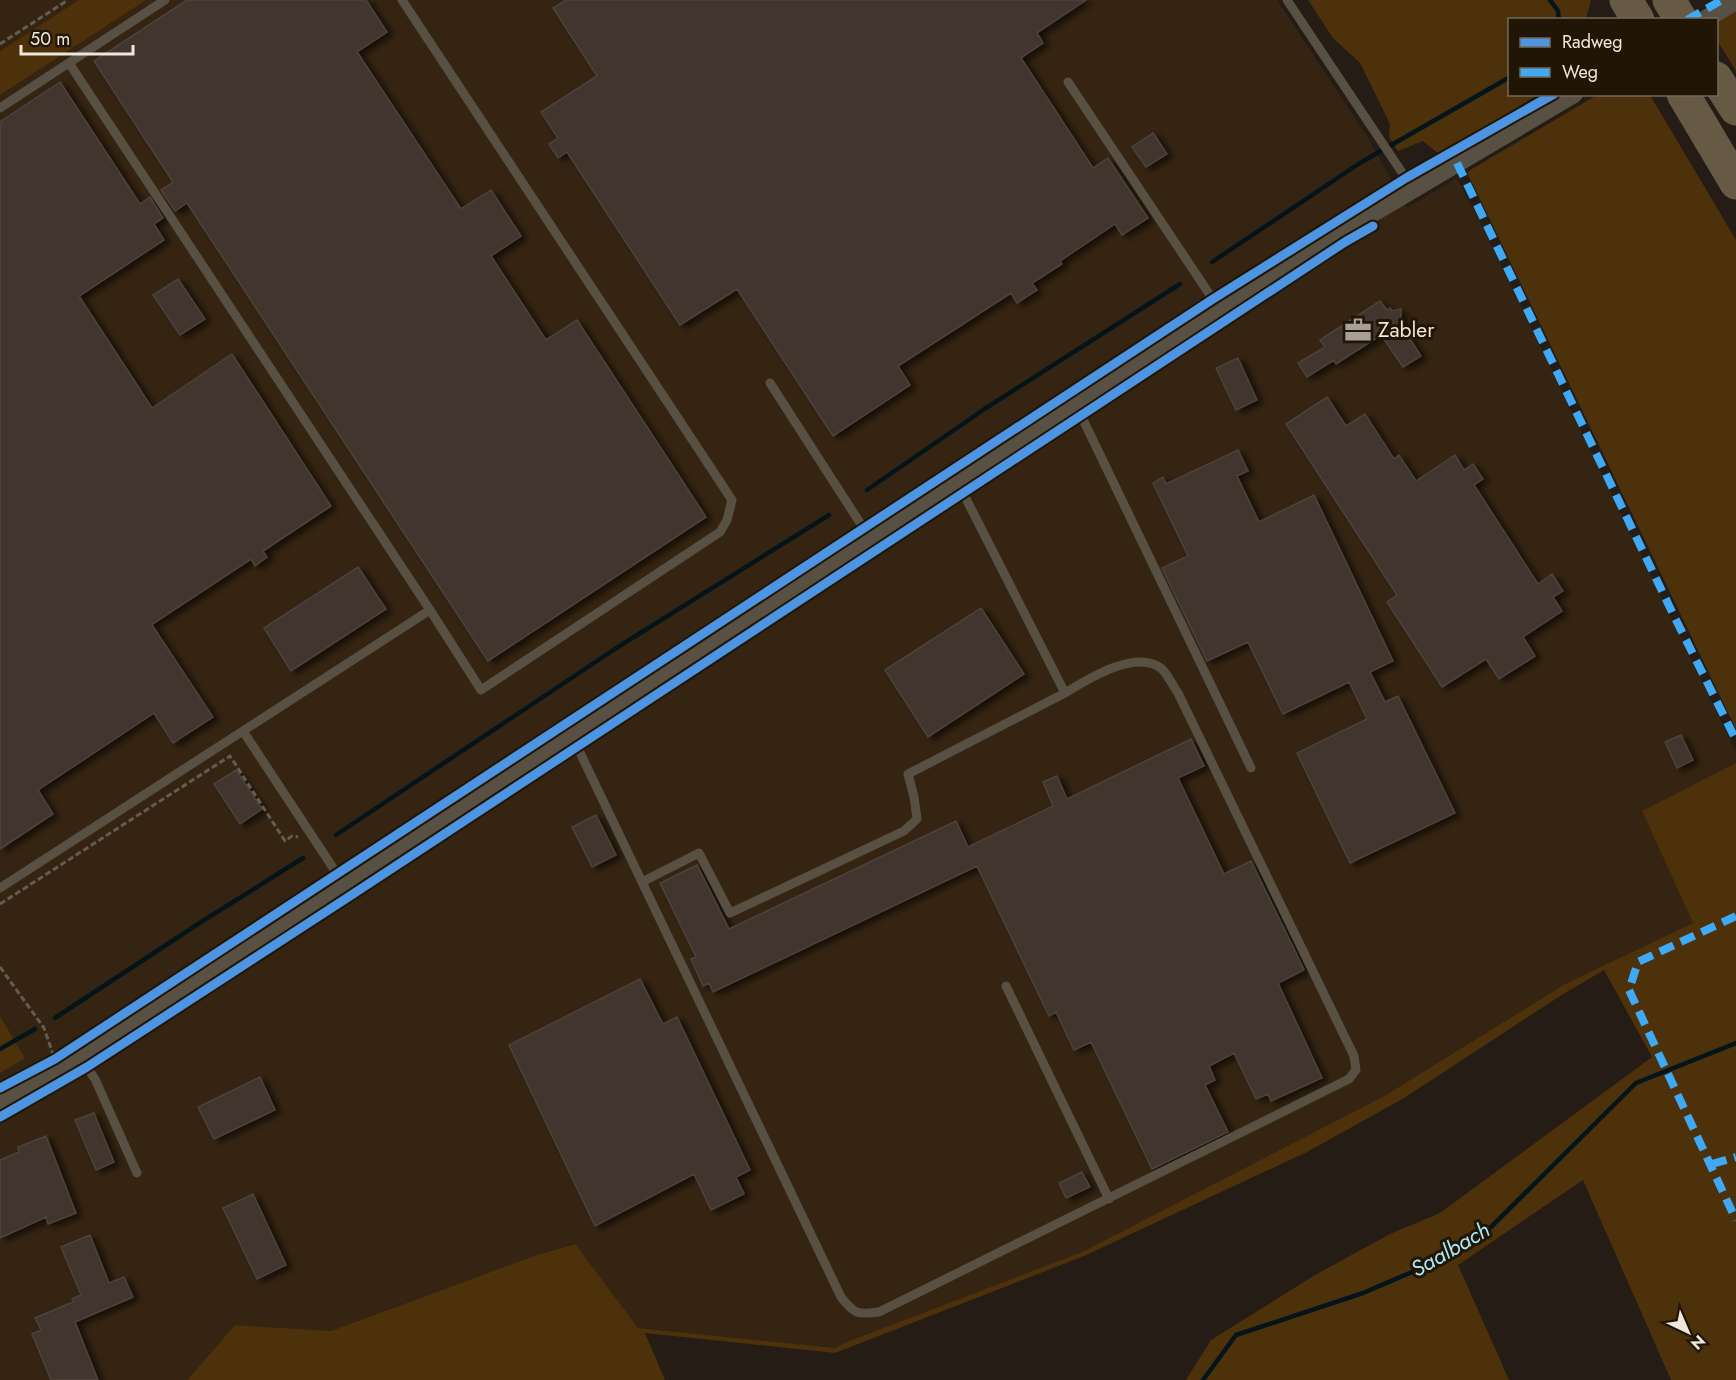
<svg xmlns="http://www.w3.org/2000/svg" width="1736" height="1380" font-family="Jost,sans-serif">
	<defs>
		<filter id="shadow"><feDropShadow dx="5.5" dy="3" stdDeviation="3" flood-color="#0009"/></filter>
	</defs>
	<rect width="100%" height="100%" fill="#251d15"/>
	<path fill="#352411" d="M0 0H1277L1367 136 1407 208 1457 178 1478 218 1736 752V763L1642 811 1693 923 1565 984 1386 1095 1082 1252 852 1340 835 1348 638 1328 574 1244 534 1256 331 1331 235 1325 187 1380H0Z"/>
	<path fill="#4d310b" d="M79 0H146L0 95V51Z
		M1308 0H1591L1586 19 1510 20V94L1536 95V96L1439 154 1423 141 1398 151 1389 137 1390 124 1360 63 1333 38Z
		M1736 11V71L1717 40V21Z
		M1597 95H1650L1736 240V729L1467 172Z
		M1736 763V1380H1671L1583 1180 1458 1265 1509 1380H1186L1211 1340 1315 1275 1390 1234 1440 1213 1652 1057 1604 970 1560 996 1404 1098 1307 1152 1084 1256 835 1353 645 1333 665 1380H187L235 1325 331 1331 534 1256 575 1244 638 1328 835 1348 852 1340 1082 1252 1386 1095 1565 984 1693 923 1642 811Z
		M0 1016 25 1058 0 1073Z"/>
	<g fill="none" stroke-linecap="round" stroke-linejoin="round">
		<path stroke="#03151a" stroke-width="4.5" d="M1550 0 1558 11 1559 20
			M1212 262 1360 163 1510 77
			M867 490 986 408 1180 284
			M336 835 618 647 829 515
			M55 1018 198 924 303 858
			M0 1049 35 1029
			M1203 1380 1236 1335 1363 1293 1426 1266 1488 1230 1636 1083 1736 1043"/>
	</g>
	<path fill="#42342f" stroke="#4b433e" stroke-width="1.5" filter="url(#shadow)" d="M187 0H366L387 32 357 52 461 209 491 190 521 236 491 256 546 340 577 320 706 517 488 661 187 203 175 211 161 190 173 182 94 61Z
		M566 0H1086L1037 33 1043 43 1021 58 1093 168 1108 158 1148 218 1122 235 1115 224 1060 261 1062 264 1032 283 1037 290 1017 303 1011 293 898 366 910 385 833 436 737 289 680 325 567 152 558 158 549 144 558 138 541 112 597 76 553 8Z
		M60 82 140 204 150 197 163 218 154 224 164 240 79 296 152 408 232 354 331 506 263 551 267 557 255 566 251 559 154 623 152 625 213 717 173 743 154 713 38 790 53 814 0 849V122Z
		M1153 133 1167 154 1146 167 1132 147Z
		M178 279 205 319 180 335 153 295Z
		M1380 301 1387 310 1390 308 1392 311 1401 309V325L1421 356 1403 367 1381 335 1336 364 1334 360 1307 377 1298 363 1325 347 1320 340Z
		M1238 358 1257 400 1236 410 1216 368Z
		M1327 397 1346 426 1365 414 1394 459 1399 455 1416 481 1455 455 1464 470 1473 464 1483 479 1474 485 1538 584 1552 574 1563 591 1553 597 1562 611 1523 637 1535 656 1499 679 1486 659 1442 687 1387 602 1397 595 1286 424Z
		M1238 450 1248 471 1237 476 1259 522 1314 495 1393 661 1370 672 1385 702 1398 696 1455 813 1350 863 1297 753 1367 719 1349 682 1283 714 1248 642 1207 661 1162 568 1188 556 1153 483 1163 477 1166 484Z
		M358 567 386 609 291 671 264 628Z
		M981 608 1024 674 928 737 885 670Z
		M1681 735 1693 760 1677 768 1665 742Z
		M1191 739 1204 766 1178 778 1224 874 1251 861 1296 953 1304 970 1278 983 1322 1078 1271 1101 1268 1094 1256 1099 1234 1053 1209 1066 1215 1080 1205 1085 1228 1132 1152 1169 1091 1042 1074 1050 1056 1012 1049 1016 977 866 713 992 709 983 703 986 691 959 696 957 660 883 697 865 729 929 956 821 968 847 1053 806 1043 782 1057 776 1067 799Z
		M236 770 262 809 240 824 214 784Z
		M596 815 616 855 592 867 572 827Z
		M640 979 663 1024 677 1017 750 1170 736 1177 744 1194 711 1210 694 1174 595 1226 509 1045Z
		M260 1077 275 1110 214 1139 198 1107Z
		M94 1113 114 1162 96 1170 75 1120Z
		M46 1136 76 1213 48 1224 46 1217 0 1238V1160L19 1152 18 1147Z
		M1082 1172 1090 1187 1066 1198 1059 1183Z
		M253 1194 286 1265 257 1279 223 1208Z
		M90 1235 109 1283 124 1277 133 1297 75 1322 98 1380H51L32 1334 41 1330 35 1318 73 1302 72 1299 81 1295 61 1247Z"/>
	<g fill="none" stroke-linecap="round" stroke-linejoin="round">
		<path stroke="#625c52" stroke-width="3" stroke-dasharray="6 3" stroke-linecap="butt" d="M0 44 68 0
			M0 904 230 756 285 841 292 836 298 837
			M0 967 44 1028 53 1054"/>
		<path stroke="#585042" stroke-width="9" d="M402 0 732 500 727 520 720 532 481 690 430 610
			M1287 0 1413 189
			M1068 82 1220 310
			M0 108 165 0
			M770 383 871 540
			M1076 405 1251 768
			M243 731 345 886
			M572 736 841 1297C854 1314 858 1315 879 1312L1349 1079 1356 1070 1354 1056 1178 693C1173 686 1168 675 1162 669 1137 648 1088 679 1065 693L958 483
			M642 882 699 853 730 913 904 831 917 819 914 797 908 774 1065 693
			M0 888 430 610 69 63
			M1006 986 1109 1199
			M80 1057 95 1079 137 1173"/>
		<path stroke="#585042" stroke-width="18" d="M1704 20 1736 1
			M0 1103 59 1070 223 965 1258 285 1368 216 1574 94"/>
		<path stroke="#665a44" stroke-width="33" d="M1626 0 1638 20
			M1669 0 1681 20
			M1716 78 1736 109
			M1683 94 1736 183"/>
		<path stroke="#3fa9f5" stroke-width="8" stroke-dasharray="15 8" stroke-linecap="butt" d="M1687 20 1722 0
			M1457 163 1674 616 1736 740
			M1736 916 1638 962 1629 990 1736 1220
			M1712 1164 1736 1157"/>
		<defs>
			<path id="cycleway" d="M0 1088 55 1059 1213 299 1406 178 1554 94
				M0 1117 87 1067 350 896 1345 242 1373 226"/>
		</defs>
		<use href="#cycleway" stroke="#211506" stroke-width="13"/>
		<use href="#cycleway" stroke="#4d94e3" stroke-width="9"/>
	</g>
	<defs>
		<symbol id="office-bare" viewBox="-9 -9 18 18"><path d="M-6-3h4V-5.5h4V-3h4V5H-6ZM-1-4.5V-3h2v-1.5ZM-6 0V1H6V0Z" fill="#a8a096" stroke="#211506" stroke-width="2.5" paint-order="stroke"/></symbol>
	</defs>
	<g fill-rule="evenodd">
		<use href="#office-bare" x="1339" y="311" width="38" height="38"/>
	</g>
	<g text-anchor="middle" stroke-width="6" stroke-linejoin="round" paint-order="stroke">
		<g font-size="21" fill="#efe6dc" stroke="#211506" text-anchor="start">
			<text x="1378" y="337">Zabler</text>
		</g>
		<g font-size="22" font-style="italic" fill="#abe8fb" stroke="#211506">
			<text transform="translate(1450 1249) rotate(-30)" y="8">Saalbach</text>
		</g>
	</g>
	<rect x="1508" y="18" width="210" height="78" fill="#211506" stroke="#73695c" stroke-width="1.5"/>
	<rect x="1520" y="38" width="30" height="9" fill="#4d94e3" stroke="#73695c" stroke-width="1.5"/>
	<text x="1562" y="48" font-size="18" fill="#efe6dc">Radweg</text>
	<rect x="1520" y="68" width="30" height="9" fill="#3fa9f5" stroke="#73695c" stroke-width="1.5"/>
	<text x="1562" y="78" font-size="18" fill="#efe6dc">Weg</text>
	<g transform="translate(1688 1332) rotate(136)" stroke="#211506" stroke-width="4.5" paint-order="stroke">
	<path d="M0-4.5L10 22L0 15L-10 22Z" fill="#efe6dc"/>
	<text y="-9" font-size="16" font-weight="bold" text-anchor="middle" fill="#efe6dc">N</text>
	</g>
	<path d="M21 45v9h112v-9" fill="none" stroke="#efe6dc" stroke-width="3"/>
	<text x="30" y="45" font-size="18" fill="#efe6dc" stroke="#211506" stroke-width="4.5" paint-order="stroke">50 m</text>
</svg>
